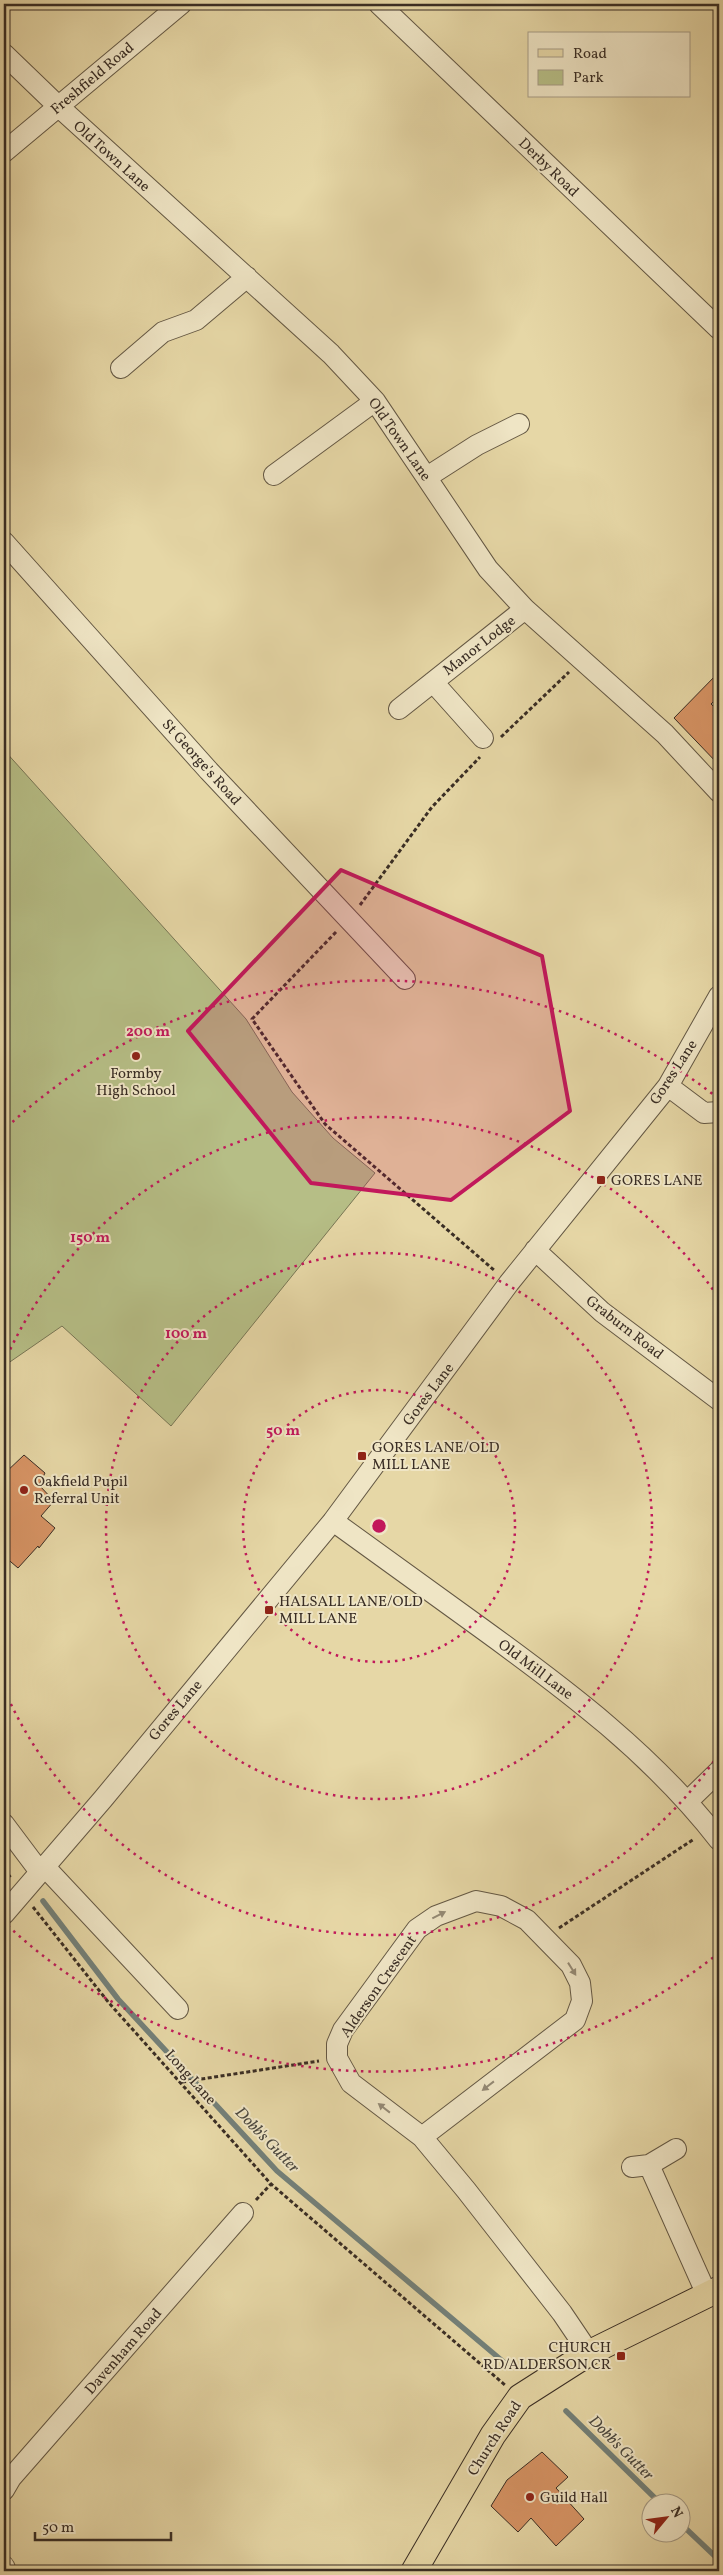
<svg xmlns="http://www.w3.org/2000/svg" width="723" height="2575" font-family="Vollkorn,serif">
	<rect width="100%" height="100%" fill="#e6d7a6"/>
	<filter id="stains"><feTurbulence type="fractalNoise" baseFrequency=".004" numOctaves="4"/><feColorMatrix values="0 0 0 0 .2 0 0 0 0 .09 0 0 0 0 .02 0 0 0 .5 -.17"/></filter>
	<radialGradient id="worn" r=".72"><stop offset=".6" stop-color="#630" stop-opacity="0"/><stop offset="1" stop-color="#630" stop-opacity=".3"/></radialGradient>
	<path fill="#b6be86" stroke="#787655" d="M4 750 246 1019 292 1092 333 1138 375 1173 171 1426 62 1326 4 1366Z"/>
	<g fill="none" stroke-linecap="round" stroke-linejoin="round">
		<path stroke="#738079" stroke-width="5.5" d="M43 1901 118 1999 277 2171 506 2364
			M566 2411 659 2502
			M680 2523 719 2560"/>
	</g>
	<path fill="#d79465" stroke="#392d24" d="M719 672V696L711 704 719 712V765L674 718Z
		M24 1455 45 1473 39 1485 54 1501 41 1516 55 1528 39 1548 38 1546 18 1568 4 1556V1474Z
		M542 2452 568 2477 556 2488 584 2519 556 2546 531 2518 518 2532 491 2506 507 2480Z"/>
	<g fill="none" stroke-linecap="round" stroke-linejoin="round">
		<defs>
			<path id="minor" d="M379 4 719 329
				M4 54 58 106 331 354 375 401 488 569 525 609 665 734 719 792
				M4 152 181 4
				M121 368 163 332 196 320 247 277
				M274 475 375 401
				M427 477 477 445 519 424
				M4 542 209 771 405 979
				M433 682 483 738
				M399 709 525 609
				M668 1086 704 1113 719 1112
				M535 1250 602 1312 719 1400
				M333 1521C383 1557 432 1593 481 1628 568 1691 653 1755 719 1840
				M687 1802 719 1771
				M4 1824 40 1872
				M45 1867 178 2009
				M4 1914 103 1799 333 1521 509 1283 668 1086 719 996
				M422 2137 575 2020 582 2001 580 1983 571 1965 527 1920 501 1906 476 1901 436 1916 417 1929 343 2030 337 2044V2058L351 2083 422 2137 466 2190 562 2313 589 2353
				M649 2165 707 2295
				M632 2167 649 2165 676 2149
				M4 2490 11 2478 243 2213
				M4 2566 6 2571"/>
			<path id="major" d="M414 2571 493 2435 520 2397 589 2353 719 2289"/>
		</defs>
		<use href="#minor" stroke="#645844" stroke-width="22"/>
		<use href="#major" stroke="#392d24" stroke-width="27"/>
		<path stroke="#392d24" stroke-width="3" stroke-dasharray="4 2.5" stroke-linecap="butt" d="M501 737 569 672
			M360 905 432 807 480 757
			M336 932 252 1019 325 1124 495 1271
			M4 1869 11 1878
			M33 1907 109 2003 271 2184 505 2385
			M559 1928 694 1839
			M182 2082 319 2061
			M256 2200 271 2184"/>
		<use href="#minor" stroke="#efe5c5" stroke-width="20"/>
		<use href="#major" stroke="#e6d7a6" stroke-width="25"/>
	</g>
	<defs><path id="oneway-solid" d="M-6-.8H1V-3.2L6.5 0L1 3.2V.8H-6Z" transform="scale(1.25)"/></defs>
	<g fill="#948974">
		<use href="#oneway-solid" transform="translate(439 1915) rotate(-27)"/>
		<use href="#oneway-solid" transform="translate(572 1969) rotate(58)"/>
		<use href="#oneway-solid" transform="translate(488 2086) rotate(142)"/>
		<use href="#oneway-solid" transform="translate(384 2108) rotate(-142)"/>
	</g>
	<path fill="#c2185b" fill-opacity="0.2" stroke="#c2185b" stroke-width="4" stroke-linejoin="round" d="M341 870 542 956 570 1111 451 1200 311 1183 188 1031Z"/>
	<g fill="none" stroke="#c2185b" stroke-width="2.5" stroke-dasharray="2.5 5">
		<circle cx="379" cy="1526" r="136"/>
		<circle cx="379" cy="1526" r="273"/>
		<path d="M718 1755A409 409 0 0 1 4 1689M4 1363A409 409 0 0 1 718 1297"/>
		<path d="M719 1953A546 546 0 0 1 7 1925M7 1127A546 546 0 0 1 719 1099"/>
	</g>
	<g fill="#8f2418" stroke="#efe5c5" stroke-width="2">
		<circle cx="136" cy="1056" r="5"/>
		<rect x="596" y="1175" width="10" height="10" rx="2.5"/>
		<rect x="357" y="1451" width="10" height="10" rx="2.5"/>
		<circle cx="24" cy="1490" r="5"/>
		<rect x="264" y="1605" width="10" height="10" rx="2.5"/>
		<rect x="616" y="2351" width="10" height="10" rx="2.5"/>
		<circle cx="530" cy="2497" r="5"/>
	</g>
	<g text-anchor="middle" stroke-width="4" stroke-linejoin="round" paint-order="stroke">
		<g font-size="15" fill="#392d24" stroke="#efe5c5">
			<text transform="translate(92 78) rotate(-40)" y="5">Freshfield Road</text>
			<text transform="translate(112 156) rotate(42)" y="5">Old Town Lane</text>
			<text transform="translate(549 167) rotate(44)" y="5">Derby Road</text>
			<text transform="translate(400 439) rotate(55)" y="5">Old Town Lane</text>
			<text transform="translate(479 645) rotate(-38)" y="5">Manor Lodge</text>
			<text transform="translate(202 762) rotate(48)" y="5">St George's Road</text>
			<text transform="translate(673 1072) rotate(-57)" y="5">Gores Lane</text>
			<text transform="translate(625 1327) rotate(38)" y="5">Graburn Road</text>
			<text transform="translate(428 1394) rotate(-53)" y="5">Gores Lane</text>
			<text transform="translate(536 1669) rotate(37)" y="5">Old Mill Lane</text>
			<text transform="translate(175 1710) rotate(-50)" y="5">Gores Lane</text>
			<text transform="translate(378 1986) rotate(-55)" y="5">Alderson Crescent</text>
			<text transform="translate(191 2077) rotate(48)" y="5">Long Lane</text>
			<text transform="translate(123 2351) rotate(-49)" y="5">Davenham Road</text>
			<text transform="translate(494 2438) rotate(-57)" y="5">Church Road</text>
		</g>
		<g font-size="15" fill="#392d24" stroke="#efe5c5" text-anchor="start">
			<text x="136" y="1078" text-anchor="middle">Formby<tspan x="136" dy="17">High School</tspan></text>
			<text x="611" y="1185">GORES LANE</text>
			<text x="372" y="1452">GORES LANE/OLD<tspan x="372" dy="17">MILL LANE</tspan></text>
			<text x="34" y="1486">Oakfield Pupil<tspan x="34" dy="17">Referral Unit</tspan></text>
			<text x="279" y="1606">HALSALL LANE/OLD<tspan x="279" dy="17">MILL LANE</tspan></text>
			<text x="611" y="2352" text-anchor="end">CHURCH<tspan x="611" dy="17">RD/ALDERSON CR</tspan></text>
			<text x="540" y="2502">Guild Hall</text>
		</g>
		<g font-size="16" font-style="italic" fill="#4c4940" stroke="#efe5c5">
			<text transform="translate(268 2139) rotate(46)" y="6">Dobb's Gutter</text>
			<text transform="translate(622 2447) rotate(45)" y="6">Dobb's Gutter</text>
		</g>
	</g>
	<circle cx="379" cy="1526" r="8" fill="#c2185b" stroke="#efe5c5" stroke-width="2.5"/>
	<g font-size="15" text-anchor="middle" font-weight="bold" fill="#c2185b" stroke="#efe5c5" stroke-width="4" stroke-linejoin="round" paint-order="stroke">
		<text x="148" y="1036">200 m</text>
		<text x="90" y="1242">150 m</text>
		<text x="186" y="1338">100 m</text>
		<text x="283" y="1435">50 m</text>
	</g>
	<rect width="723" height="2575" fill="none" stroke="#e6d7a6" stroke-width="20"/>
	<rect x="5" y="5" width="713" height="2565" fill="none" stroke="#392d24" stroke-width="2.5"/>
	<rect x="10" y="10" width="703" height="2555" fill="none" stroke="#392d24"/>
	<rect x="528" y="32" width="162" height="65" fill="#efe5c5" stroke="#a69b85"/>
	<rect x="538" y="49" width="25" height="8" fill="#e6d7a6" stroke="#a69b85"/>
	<text x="573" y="58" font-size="15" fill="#392d24">Road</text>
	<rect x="538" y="70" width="25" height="15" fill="#b6be86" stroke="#a69b85"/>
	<text x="573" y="82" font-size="15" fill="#392d24">Park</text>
	<g transform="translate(666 2518) rotate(61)"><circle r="24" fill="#efe5c5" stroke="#a69b85"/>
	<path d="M0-4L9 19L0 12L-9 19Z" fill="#8f2418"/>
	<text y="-8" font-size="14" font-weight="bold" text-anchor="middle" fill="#392d24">N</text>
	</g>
	<path d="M35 2532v8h136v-8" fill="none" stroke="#392d24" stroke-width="2.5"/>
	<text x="42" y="2532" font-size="15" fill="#392d24" stroke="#efe5c5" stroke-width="4" paint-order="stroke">50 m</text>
	<rect width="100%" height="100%" filter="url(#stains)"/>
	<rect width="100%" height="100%" fill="url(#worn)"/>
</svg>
